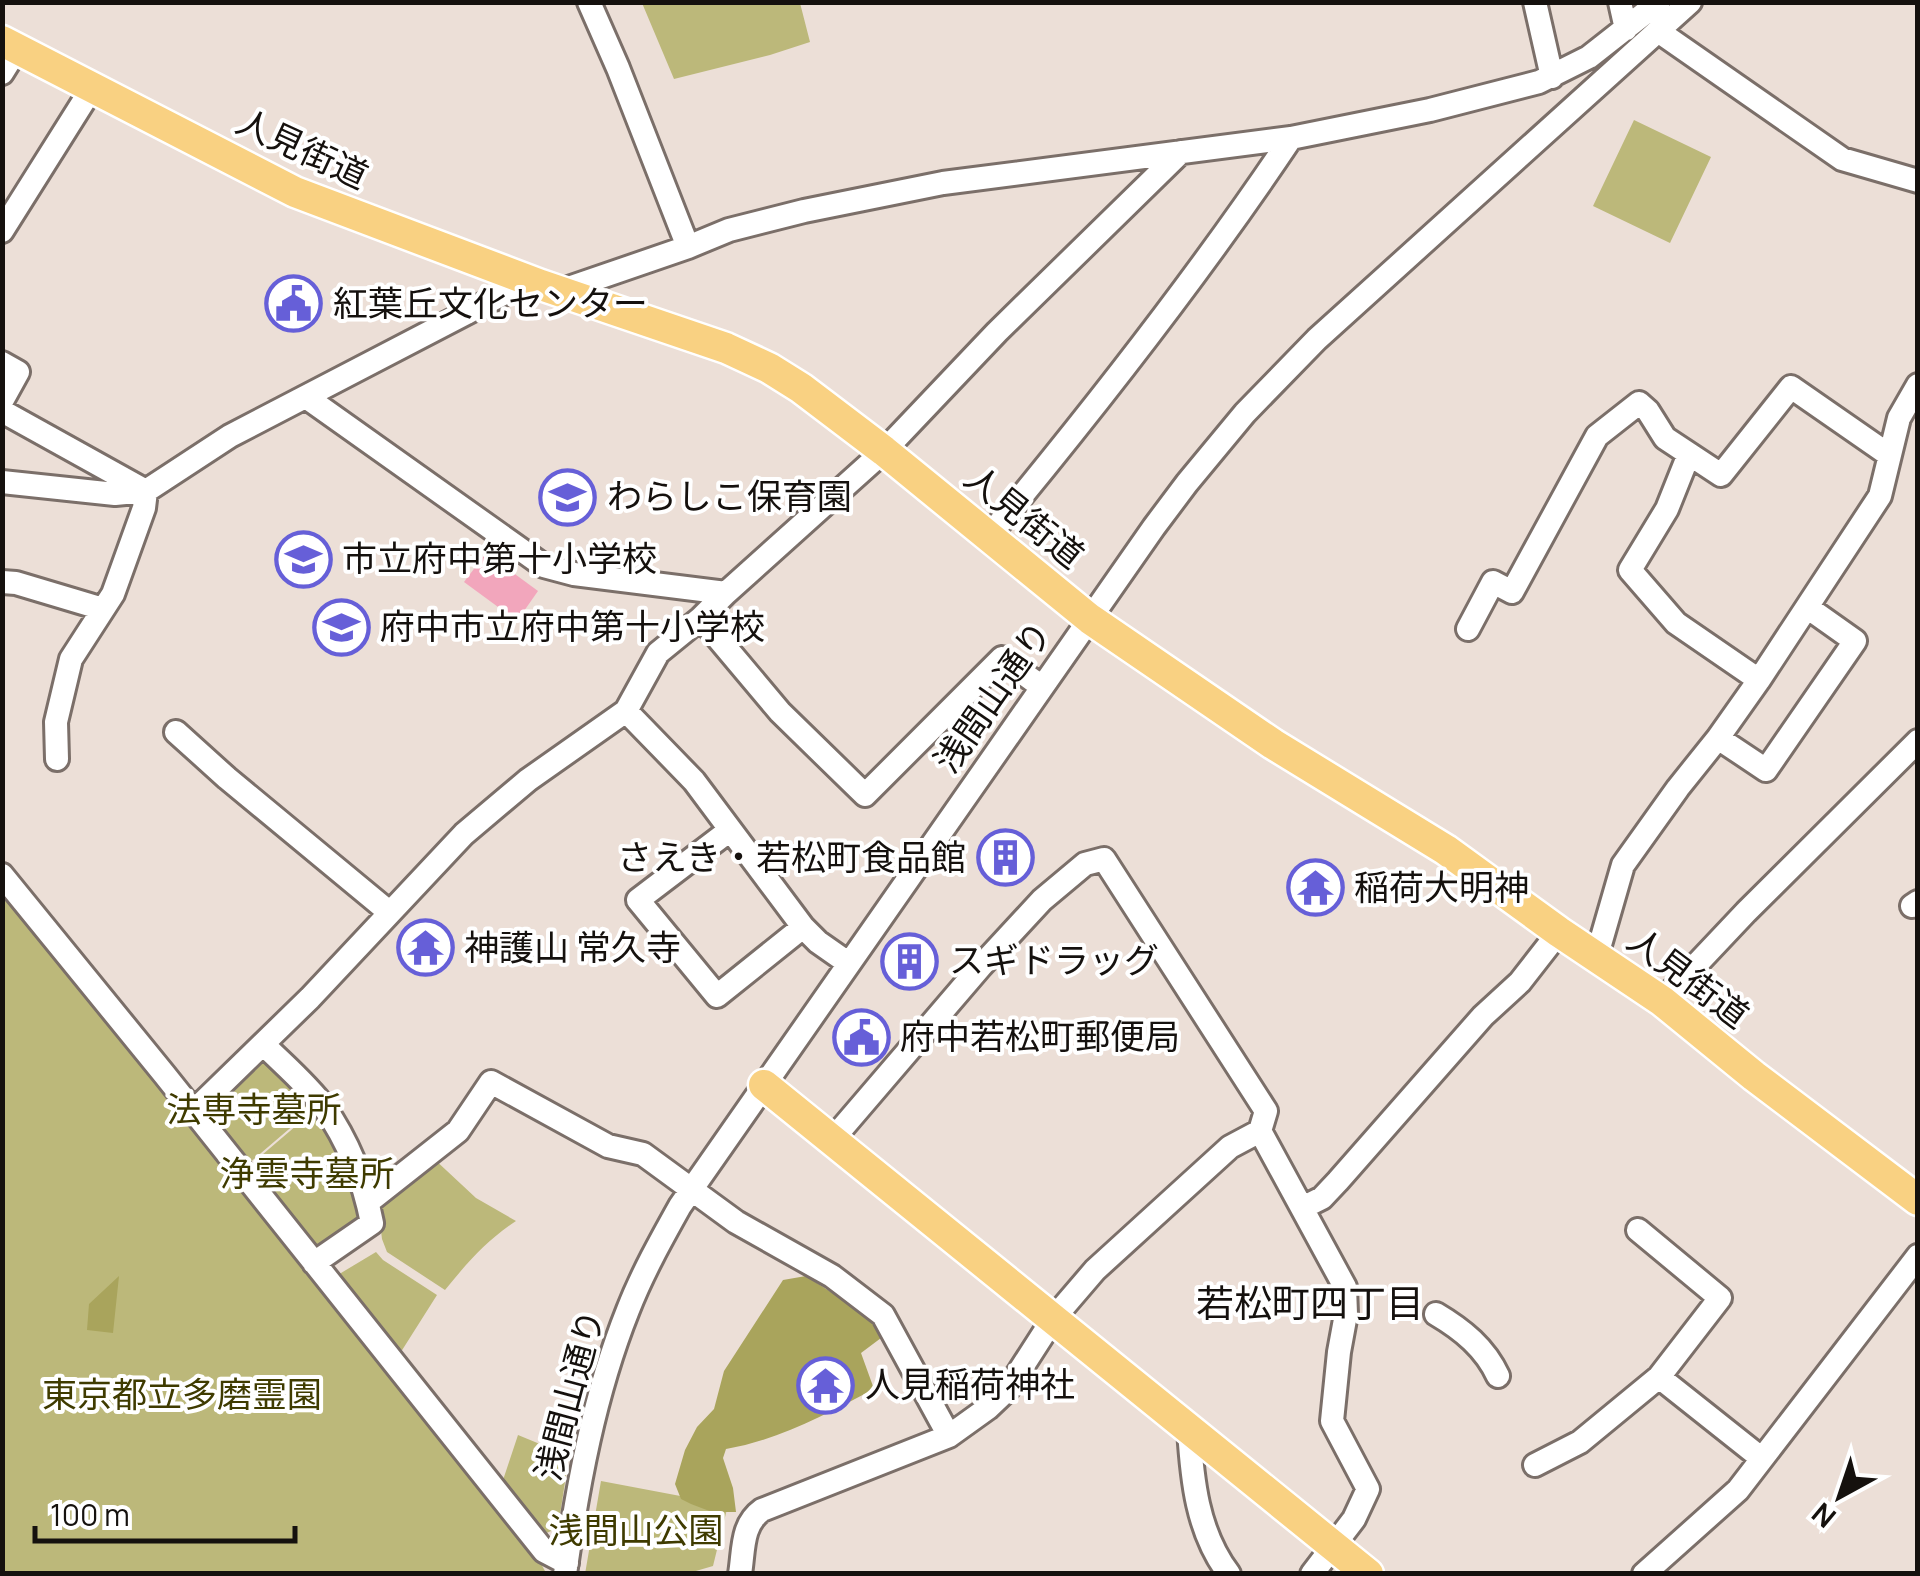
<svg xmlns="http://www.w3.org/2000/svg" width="1920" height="1576" font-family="Manrope,'Noto Sans JP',sans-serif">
	<rect width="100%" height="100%" fill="#ecdfd7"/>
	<path fill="#bcb87a" d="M642 3H800L810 42 770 55 674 79Z
		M1634 120 1711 157 1670 243 1593 206Z
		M3 887 537 1556 546 1573H3Z
		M262 1049 316 1106 247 1165 204 1106Z
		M317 1108 368 1218 316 1252 248 1167Z
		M432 1157 476 1198 516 1221C487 1240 466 1264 445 1290L387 1252 382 1239 378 1206Z
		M376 1252 383 1260 437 1295 399 1355 336 1276Z
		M518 1435 569 1456 558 1528 542 1535 503 1480Z
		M601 1481 728 1505 713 1566 689 1573 585 1574Z"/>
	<path fill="#a9a45c" d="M119 1276 113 1333 87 1330 89 1304Z
		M806 1276 851 1305 866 1311 885 1335 861 1353 874 1389C826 1414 779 1440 726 1449L723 1458 733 1488 736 1512H712L691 1504 681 1499 675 1484 685 1450 697 1427 714 1409 724 1371 783 1280Z"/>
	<path fill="#f2a6bc" d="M486 553 538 591 517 621 464 582Z"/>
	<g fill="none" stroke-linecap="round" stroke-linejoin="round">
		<defs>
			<path id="minor" d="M589 2 618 68 688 247
				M1535 2 1552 77
				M1620 2 1626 29
				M1658 31 1842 159 1918 181
				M2 73 17 49
				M2 231 92 88
				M560 291 688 247 729 230 804 211 943 183 1291 138 1430 110 1539 82 1589 57 1659 2
				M2 363 18 372 2 401
				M306 397 544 566 574 574 726 593
				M2 411 146 491
				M1689 454 1667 509 1630 570 1676 623 1759 680
				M2 482 115 494 146 491 230 436 503 294 524 279
				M988 537C1095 408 1198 277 1291 138
				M2 582 16 583 103 609
				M701 618 780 712 865 795 1002 658 1042 687
				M1468 629 1493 582 1512 592 1597 436 1639 403 1648 411 1665 438 1721 475 1791 387 1889 455
				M626 711 694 781 803 927 818 942 848 963
				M176 732 227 778 389 912
				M1718 738 1766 770 1855 641 1807 607
				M57 759 56 722 71 659 113 594 144 508 146 491
				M730 830 638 900 717 996 803 927
				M2 875 164 1074 544 1551 567 1563
				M1912 906 1918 902
				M1597 955 1623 865 1678 788 1718 738 1759 680 1880 496 1899 418 1918 385
				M1662 1001 1746 912 1918 741
				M263 1044C283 1064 307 1084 324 1107 348 1141 364 1182 372 1223L314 1263
				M194 1111 310 998 464 834 528 780 626 711 658 653 701 618 726 593 884 451 997 332 1181 152
				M832 1140 981 966 1042 900 1085 864 1104 859 1266 1111 1260 1131 1345 1287 1346 1314 1339 1352 1332 1421 1368 1489 1354 1519 1312 1574
				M368 1202 458 1131 491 1082 608 1146 643 1154 736 1222 832 1276 883 1315 949 1436
				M1302 1208 1322 1198 1338 1181 1483 1016 1520 982 1559 932
				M1436 1314C1463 1330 1485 1348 1498 1376
				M1659 1377 1761 1458
				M1189 1429C1192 1479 1197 1532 1229 1574
				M1535 1465 1580 1442 1659 1377 1720 1298 1638 1230
				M565 1574C578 1484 594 1395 628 1310 642 1274 661 1240 680 1206L1154 527 1187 483 1245 413 1317 339 1690 2
				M740 1574C744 1550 741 1525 762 1510L949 1436 988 1408 1008 1389 1053 1319 1095 1270 1230 1147 1260 1131
				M1644 1574 1738 1490 1918 1256"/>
			<path id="major" d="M2 41 295 192 541 285 726 348 769 368 801 388 884 451 1090 619 1273 744 1446 850 1559 932 1662 1001 1754 1076 1918 1200
				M764 1085 1368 1574"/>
		</defs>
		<use href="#minor" stroke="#7b6f69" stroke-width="28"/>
		<use href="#major" stroke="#fff" stroke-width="35"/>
		<use href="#minor" stroke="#fff" stroke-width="22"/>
		<use href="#major" stroke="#f9d182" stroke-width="30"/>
	</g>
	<defs>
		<symbol id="civic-ring" viewBox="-11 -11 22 22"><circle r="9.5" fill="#fff" stroke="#665fd8" stroke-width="1.5"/><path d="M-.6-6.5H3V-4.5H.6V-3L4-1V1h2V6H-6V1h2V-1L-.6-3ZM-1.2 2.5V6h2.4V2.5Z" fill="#665fd8"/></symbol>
		<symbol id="school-ring" viewBox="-11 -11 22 22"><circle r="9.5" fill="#fff" stroke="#665fd8" stroke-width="1.5"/><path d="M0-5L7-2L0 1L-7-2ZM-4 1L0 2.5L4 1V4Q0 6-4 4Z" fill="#665fd8"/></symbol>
		<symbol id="building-ring" viewBox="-11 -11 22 22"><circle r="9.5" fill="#fff" stroke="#665fd8" stroke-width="1.5"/><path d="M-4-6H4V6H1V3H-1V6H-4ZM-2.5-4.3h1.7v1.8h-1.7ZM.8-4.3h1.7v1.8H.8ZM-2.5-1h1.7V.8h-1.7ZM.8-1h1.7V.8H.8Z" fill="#665fd8"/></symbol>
		<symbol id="temple-ring" viewBox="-11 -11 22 22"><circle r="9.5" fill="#fff" stroke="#665fd8" stroke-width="1.5"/><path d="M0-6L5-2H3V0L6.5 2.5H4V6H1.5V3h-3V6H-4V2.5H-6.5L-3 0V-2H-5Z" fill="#665fd8"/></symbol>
	</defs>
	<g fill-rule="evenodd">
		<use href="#civic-ring" x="262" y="272" width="63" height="63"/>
		<use href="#school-ring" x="536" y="466" width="63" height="63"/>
		<use href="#school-ring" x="272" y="528" width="63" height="63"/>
		<use href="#school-ring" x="310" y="596" width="63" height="63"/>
		<use href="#building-ring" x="974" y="826" width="63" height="63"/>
		<use href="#temple-ring" x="1284" y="856" width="63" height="63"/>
		<use href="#temple-ring" x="394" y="916" width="63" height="63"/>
		<use href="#building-ring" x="878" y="930" width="63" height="63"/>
		<use href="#civic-ring" x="830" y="1006" width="63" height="63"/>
		<use href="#temple-ring" x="794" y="1354" width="63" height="63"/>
	</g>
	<g text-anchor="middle" stroke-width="8" stroke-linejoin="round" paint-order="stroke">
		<g font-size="35" fill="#15110e" stroke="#fff">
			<text transform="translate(302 149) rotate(25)" y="12">人見街道</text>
			<text transform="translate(1024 517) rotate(39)" y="12">人見街道</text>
			<text transform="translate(993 697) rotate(-55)" y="12">浅間山通り</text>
			<text transform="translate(1688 978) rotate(37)" y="12">人見街道</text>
			<text transform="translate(570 1395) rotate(-75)" y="12">浅間山通り</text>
		</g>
		<g font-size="35" fill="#15110e" stroke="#fff" text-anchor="start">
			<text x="333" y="316">紅葉丘文化センター</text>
			<text x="607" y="509">わらしこ保育園</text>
			<text x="342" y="571">市立府中第十小学校</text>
			<text x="380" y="639">府中市立府中第十小学校</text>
			<text x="966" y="870" text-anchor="end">さえき・若松町食品館</text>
			<text x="1354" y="900">稲荷大明神</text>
			<text x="464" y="960">神護山 常久寺</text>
			<text x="949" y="973">スギドラッグ</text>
			<text x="900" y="1049">府中若松町郵便局</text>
			<text x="865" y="1397">人見稲荷神社</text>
		</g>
		<g font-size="35" fill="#3f3b00" stroke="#fff">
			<text x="254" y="1122">法専寺墓所</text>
			<text x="307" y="1186">浄雲寺墓所</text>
			<text x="182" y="1407">東京都立多磨霊園</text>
			<text x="636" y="1543">浅間山公園</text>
		</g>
		<g font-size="38" fill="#15110e" stroke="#fff">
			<text x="1310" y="1317">若松町四丁目</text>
		</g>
	</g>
	<rect width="1920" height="1576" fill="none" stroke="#15110e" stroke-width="10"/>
	<g transform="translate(1840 1496) rotate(220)" stroke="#ffffff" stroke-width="8" paint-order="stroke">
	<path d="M0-8L18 38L0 25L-18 38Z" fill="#15110e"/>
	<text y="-15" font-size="28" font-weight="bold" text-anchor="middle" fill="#15110e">N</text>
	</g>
	<path d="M35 1526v15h260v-15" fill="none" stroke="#15110e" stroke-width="5"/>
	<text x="50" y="1526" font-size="30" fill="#15110e" stroke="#ffffff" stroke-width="8" paint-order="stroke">100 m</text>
</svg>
